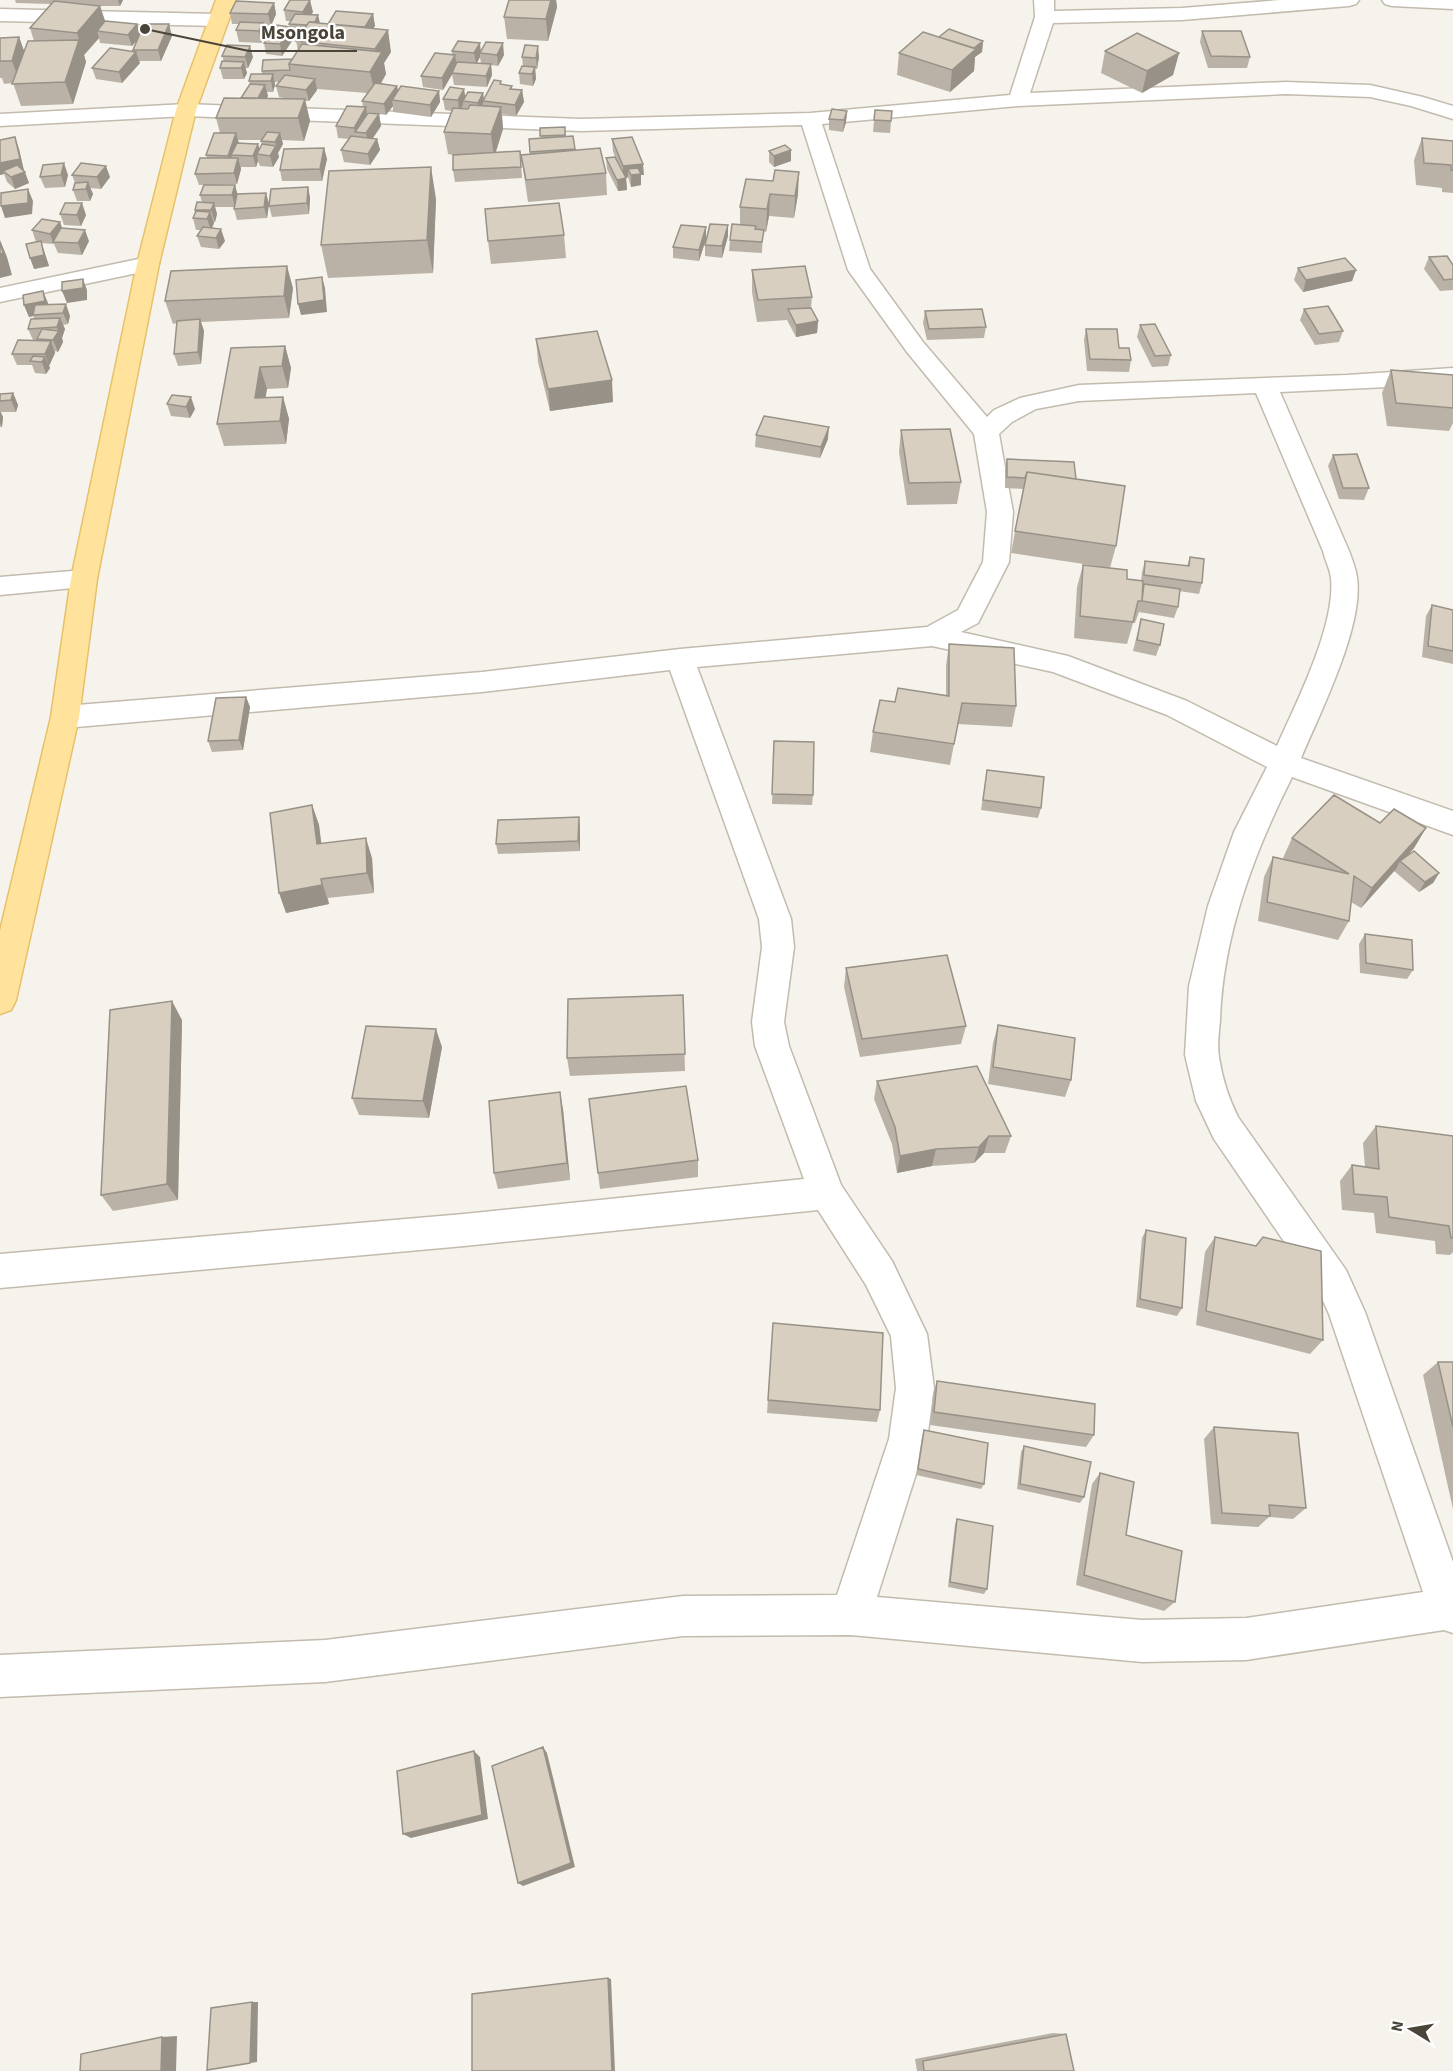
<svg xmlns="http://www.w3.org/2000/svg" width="1453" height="2071" font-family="'Source Sans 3',sans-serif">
	<rect width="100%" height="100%" fill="#f6f3ec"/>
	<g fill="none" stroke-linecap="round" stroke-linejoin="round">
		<defs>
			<path id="street" d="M1034 0H1054V11L1182 8 1280 0H1359L1356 4 1349 6 1182 20 1053 23 1030 93 1286 82 1370 85 1423 97 1453 106V119L1411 106 1370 97 1286 94 1018 106 822 124 870 269 923 342 987 417 994 410 1020 398 1079 385 1347 375 1453 368V384L1280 392 1349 551C1352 559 1356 569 1357 578 1364 626 1320 713 1301 758L1453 811V835L1292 777C1254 853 1223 935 1220 1020 1219 1032 1217 1045 1219 1057 1222 1078 1229 1099 1238 1117L1346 1270 1365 1312 1453 1562V1633L1444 1630 1246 1660 1142 1662 851 1635 683 1636 325 1682 0 1697V1655L325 1640 683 1596 837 1595 889 1439 896 1388 891 1336 866 1285 818 1210 464 1246 0 1288V1254L464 1214 804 1179 755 1046 752 1022 762 947 759 919 670 670 482 692 65 728 55 725 51 717 55 709 65 706 482 672 680 649 927 627 958 610 983 562 987 512 974 434 907 352 848 270 802 125 581 131 186 116 0 126V114L186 104 581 119 810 113 1010 95 1035 17ZM1256 393 1323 551C1325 560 1330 569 1331 578 1336 625 1296 703 1277 746L1187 701 1068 656 961 632 978 623 1009 562 1013 512 999 434 1012 422 1036 409 1079 401ZM932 646 1053 672 1167 715 1267 767 1234 832 1208 906 1189 986 1185 1055 1196 1101 1214 1139 1320 1294 1329 1314 1423 1592 1246 1618 1142 1620 877 1597 927 1439 934 1388 927 1334 892 1261 841 1185 789 1046 784 1022 794 947 791 919 697 667Z
				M1382 0H1453V9L1392 6 1385 4Z
				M0 9 217 14 224 16 227 20 224 24 217 26 0 21Z
				M148 257 156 259 159 264 156 269 0 302V288Z
				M84 570 94 572 97 579 94 586 0 595V577Z"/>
			<path id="primary" d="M216 0H236L196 110 159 264 97 579 79 717 16 1000 11 1010 0 1014V931L51 717 71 579 137 264 176 110Z"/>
		</defs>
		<use href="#street" stroke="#c2bbae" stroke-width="3"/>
		<use href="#primary" stroke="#e6c16a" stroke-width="3"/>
		<use href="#street" fill="#fff" fill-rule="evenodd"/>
		<use href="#primary" fill="#ffe39c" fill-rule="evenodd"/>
	</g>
	<path fill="#bab2a6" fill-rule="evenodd" d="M15 0H123L120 6H100L105 21 137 24 140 33 172 36 161 61H139L140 63 122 83 96 79 92 68 133 51 137 40 132 46 100 43 99 38 84 55 86 62 73 104 21 106 13 83 4 84 2 78H0V38L19 37 24 51 34 41 30 28 51 4 16 3Z
		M509 0H556L557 7 548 41 507 39 504 17Z
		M274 3 276 14 271 26 264 25 266 34 261 43 239 42 236 30 239 24H232L230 13Z
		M284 10 313 12 311 15 320 23 328 24 373 14 375 26 373 28 391 52 384 63 386 74 381 83 397 86 398 91H439L440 102 431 117 393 112V106L386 115 366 112 367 115 379 114 381 126 373 138 377 139 380 150 370 165 344 162 341 150 349 139 338 138 336 126 363 107 362 101 367 93 317 89V90L309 101H305L310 121 304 141 282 140 283 144 278 153 279 157 273 167 260 166 258 161 256 167H241V169L237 184 214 185H235L237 194 266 193 269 204 267 218 237 220 234 209V207H215L217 214 215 222H213L214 223 212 228 225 241 219 249 201 247 197 236 201 230H196L193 218 195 213V210L202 203 200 195 203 185H199L195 174 207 158 206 155 220 133 216 118 241 98 250 84 249 81 262 74V71L292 59 298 50 296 41 300 35H293L294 38 282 56 266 54 264 43 290 27 289 24 291 21H286ZM275 82H279L276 86 279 97 288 99 267 98 268 96 267 92H273L275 85ZM238 140H261L262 145 259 150 258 144 239 143Z
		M1202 31 1250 57 1247 68H1208L1200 42Z
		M939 37 983 41 982 52 975 57 974 71 950 92 897 75 899 53Z
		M227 45 253 57 248 68H245L247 73 244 79H223L220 68 224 61 222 56Z
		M452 51H481L504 55 498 66 491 65 492 75 487 87 454 85 452 74 443 90 423 87 421 76 452 55ZM480 57 481 63H477Z
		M1105 51 1179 53 1173 75 1142 93 1101 73Z
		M522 57H539L537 69H535L536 79 533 86 520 84 519 73 523 66Z
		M502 84 512 89 522 90 524 102 516 116 502 114 503 129 496 152 521 162 522 178 455 182 453 170V155L448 154 444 132 452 111 445 110 443 99 465 96 483 93 484 99Z
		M875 110 892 111 890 133 873 132Z
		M847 111 846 122 843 132 829 130V119Z
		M565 127 566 137 573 136 575 150 606 173 607 195 528 202 521 155 530 154 529 139 541 138 540 128Z
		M1422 138 1453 141V193L1442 192V188L1416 185 1414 160Z
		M612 139 644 175H641V185L631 187 628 177 626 178 627 190 618 191 607 169 606 158 616 160 613 151Z
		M324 148 327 159 322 181H282L280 170Z
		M19 149 24 171H23L29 183 15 189 7 182 4 174 0 175Z
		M769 151 791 161 774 167 769 162Z
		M68 175 65 187 45 188 40 177Z
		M72 175 110 177 101 189 90 188 93 194 90 201H77L73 190 75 183Z
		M773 181 798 194 794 218 769 216 766 232 763 231 762 253 729 251 730 240 740 225V207Z
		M308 187 310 198 309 214 272 217 269 206Z
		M436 199 433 273 328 278 321 245Z
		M60 214 86 215 81 226 64 225Z
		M60 222 62 228 89 241 82 255 58 253 54 244 41 243 49 266 34 269 36 242 32 230Z
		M728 225V236L722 258 705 256V245Z
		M564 235 566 258 491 264 488 241Z
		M706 239 699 261 673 258V247Z
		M1429 257 1453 265V290L1440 291 1424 269Z
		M1298 268 1356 270 1352 281 1303 292 1294 280Z
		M752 270 812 297 811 308 818 321 817 333 796 337 787 320 757 322 752 292Z
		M293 288 289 318 201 322 204 331 201 364 178 366 174 354 177 323 173 324 165 301Z
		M48 303V305L70 316 68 324 63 325 65 329 62 338 63 342 58 352 55 351V353L49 366 50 368 46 374 35 373 32 365H17L12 354 37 341V340H33L28 329 34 318 33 316 29 317 24 305Z
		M1304 309 1343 331 1339 342 1315 345 1300 320Z
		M925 311 986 327 984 338 927 340 923 323Z
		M1140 325 1171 355 1168 366 1152 367 1137 337Z
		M1086 329 1119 348 1131 360 1129 372 1087 371 1084 340Z
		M536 339 613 402 550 411 538 362Z
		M285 346 291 368 288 388 267 389 265 397H283L289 419 286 444 224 446 217 424 231 348Z
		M1391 370 1453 375V423L1449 431 1387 426 1382 393Z
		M13 393 18 405 16 412H1L3 417 2 427H0V394Z
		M167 404 195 409 190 418 171 416Z
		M901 430 961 482 957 504 907 505 899 452Z
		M756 435 828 439 820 458 755 447Z
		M1333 455 1369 488 1364 500 1339 499 1328 466Z
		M1007 459 1076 479 1116 546 1110 568 1011 553 1023 489 1005 488V470Z
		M1190 557 1202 583 1199 594 1179 591 1178 607 1174 618 1139 612 1135 623H1133L1127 644 1074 638 1077 587 1083 565 1127 579 1141 581 1142 572 1145 561 1187 566Z
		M1432 605 1453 610V664L1422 657 1426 616Z
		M1141 619 1160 645 1156 656 1133 651Z
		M949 644 1016 706 1012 727 958 724 950 765 870 752 873 732 895 702 946 696V666Z
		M246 697 250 707 243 750 212 752 208 741Z
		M774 741 813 795 812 805 772 804Z
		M987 770 1041 808 1038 818 981 810Z
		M312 805 319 825 321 844 372 858 374 893 328 898 329 904 286 913Z
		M1380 823 1426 828 1414 848 1407 856 1439 873 1433 883 1419 892 1394 871 1396 869 1361 908 1351 902 1349 921 1338 940 1258 921 1264 877 1273 857 1285 859 1283 858 1292 838Z
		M580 827V851L498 854 496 844Z
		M1365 934 1413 970 1407 979 1360 973 1359 944Z
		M846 968 966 1026 961 1044 860 1057 844 987Z
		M683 995 685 1071 570 1076 567 1058Z
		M182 1020 178 1200 113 1211 101 1195Z
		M998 1025 1071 1080 1065 1097 988 1084 993 1043Z
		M442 1047 429 1118 359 1115 352 1098Z
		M877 1081 1011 1136 1005 1153H984L974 1163 932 1166 897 1173 892 1144 874 1099Z
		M563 1109 570 1180 498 1189 494 1173Z
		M1376 1126 1453 1136V1252L1450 1255 1436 1254 1435 1241 1376 1233 1374 1213 1342 1210 1340 1181 1352 1165 1365 1167 1363 1143Z
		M698 1160V1177L600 1189 598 1173Z
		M1146 1230 1182 1308 1177 1316 1136 1307 1142 1238Z
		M1215 1237 1323 1340 1310 1354 1196 1325 1205 1252Z
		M773 1323 880 1410 877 1422 767 1413Z
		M1438 1362H1453V1509L1423 1375Z
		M937 1381 1094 1435 1086 1447 930 1425 933 1394Z
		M1214 1427 1306 1508 1293 1519 1269 1517 1258 1527 1211 1524 1204 1439Z
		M924 1430 984 1484 981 1489 916 1475 922 1437Z
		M1024 1446 1084 1497 1080 1503 1017 1489 1021 1452Z
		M1100 1473 1126 1535 1175 1602 1164 1611 1076 1585 1092 1484Z
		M957 1519 987 1589 984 1594 948 1587 955 1524Z
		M1053 2033 1066 2034 1074 2071H917L915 2059Z"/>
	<path fill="#979187" d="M118 0H123L120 6Z
		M310 0 313 12 305 23 303 12Z
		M551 0H556L557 7 548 41 546 19Z
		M274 3 276 14 271 26 268 14Z
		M100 6 107 27 97 31 99 38 84 55 86 62 73 104 65 82 79 40 77 33Z
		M373 14 375 26 364 43 362 32Z
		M318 15 321 27 314 25Z
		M263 23 266 34 261 43 259 31Z
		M137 24 141 36 132 46 128 35Z
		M169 24 172 36 161 61 158 50Z
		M291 27 294 38 282 56 280 44Z
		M388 30 391 52 384 63 386 74 375 94 370 72 377 60 375 49Z
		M19 37 27 59 20 83 12 61Z
		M983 41 982 52 975 57 974 71 950 92 952 70 969 52Z
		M480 43 481 53H480V57L476 64 474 53Z
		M503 43 504 55 498 66 497 55Z
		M250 46 253 57 248 68 245 57Z
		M538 46 539 57 537 69 536 58Z
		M136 52 140 63 122 83 119 72Z
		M1179 53 1173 75 1142 93 1147 71Z
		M455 55 457 66 443 90 442 78Z
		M244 62 247 73 244 79 241 68Z
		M491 64 492 75 487 87 486 76Z
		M535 67 536 79 533 86 532 74Z
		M273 74 275 85 273 92 271 81Z
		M315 79 317 90 309 101 306 90Z
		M265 85 268 96 260 111 257 100Z
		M397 86 399 97 392 100 393 106 386 115 384 104Z
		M464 89 466 100 463 101V105L459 111 458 100Z
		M522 90 524 102 516 116 515 105Z
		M439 91 440 102 431 117 430 105Z
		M483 93 484 102 483 101V107L480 114 478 103Z
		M305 99 310 121 304 141 298 118Z
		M366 107 368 119 355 132 357 139 354 128Z
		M501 107 503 129 494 157 491 134Z
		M847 111 846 122 843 132 844 120Z
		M379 114 381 126 368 145 366 133Z
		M236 133 239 144 231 155 233 162 231 167 228 156Z
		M280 133 283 144 278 153 275 142Z
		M15 137 19 149 24 171 7 174 3 171 4 174 0 175V163Z
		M377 139 380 150 370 165 368 154Z
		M258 144 261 155 257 154 258 161 256 167 253 156Z
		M276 146 279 157 273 167 270 156Z
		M324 148 327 159 322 181 320 169Z
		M791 150V161L774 167V156Z
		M238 158 241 169 237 184 234 173Z
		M64 163 68 175 65 187 61 175Z
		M643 164 644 175H641V185L631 187V175L628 169V177L623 178V166Z
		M106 166 110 177 101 189 97 177Z
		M431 167 436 199 433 273 427 240Z
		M25 172 29 183 15 189 11 177Z
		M799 172 798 194 794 218 795 196Z
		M626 178 627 190 618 191 617 180Z
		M88 182 93 194 90 201 86 189Z
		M235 185 238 196 235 207 232 195Z
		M308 187 310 198 309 214 307 203Z
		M28 189 33 201 32 214 5 218 1 206Z
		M266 193 269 204 267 218 264 207Z
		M770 194 769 216 766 232 767 209Z
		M82 203 86 215 81 226 77 215Z
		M214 203 217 214 215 222 211 210Z
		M210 212 214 223 211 230 207 219Z
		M60 222 64 234 53 242 54 245 50 234Z
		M728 225V236L722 258V246Z
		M706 227V239L699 261V250Z
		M221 229 225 241 219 249 216 238Z
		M85 230 89 241 82 255 78 243Z
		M0 240 7 257 12 275 0 278Z
		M41 241 49 266 34 269 30 258Z
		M287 266 293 288 289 318 284 296Z
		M1356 270 1352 281 1303 292 1306 280Z
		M322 277 325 288 327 312 301 315 298 304Z
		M83 279 87 290V300L67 303 62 291Z
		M43 291 48 303 49 313 33 315V316L29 317 24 305Z
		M66 304 70 316 68 324 63 313Z
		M60 318 65 329 62 338 63 342 58 352 53 340 58 331 57 327Z
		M200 319 204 331 201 364 198 352Z
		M818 321 817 333 796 337V325Z
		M51 341 55 353 49 366 45 354Z
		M285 346 291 368 288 388 282 366Z
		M45 357 50 368 46 374 42 362Z
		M260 367 267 389 262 420 255 398Z
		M612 380 613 402 550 411 548 389Z
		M13 393 18 405 16 412 11 400Z
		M191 397 195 409 190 418 186 407Z
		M283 397 289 419 286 444 280 421Z
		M0 411 3 417 2 427 0 423Z
		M829 427 828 439 820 458 821 447Z
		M246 697 250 707 243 750 239 740Z
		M312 805 319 825 324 864 317 844Z
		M579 817 580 827V851L578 841Z
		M1426 828 1414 848 1402 862 1400 861 1396 869 1361 908 1372 888Z
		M366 838 372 858 374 893 367 873Z
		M1439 873 1433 883 1419 892 1425 882Z
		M321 879 329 904 286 913 279 893Z
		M172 1001 182 1020 178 1200 167 1184Z
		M436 1029 442 1047 429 1118 423 1101Z
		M560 1092 563 1109 570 1180 567 1163Z
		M989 1136 984 1153 974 1163 979 1147Z
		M936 1149 932 1166 897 1173 900 1156Z
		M543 1747 547 1753 575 1867 523 1886 518 1883Z
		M474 1751 480 1757 488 1819 411 1838 403 1834Z
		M608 1978 611 1979 615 2071H612Z
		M252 2002H258L257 2062 250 2063Z
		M177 2036 176 2071H161L162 2037Z"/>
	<path fill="#d8cfc1" stroke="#979187" stroke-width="1.5" d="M290 0H310L303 12 284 10Z
		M509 0H551L546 19 504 17Z
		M54 1 100 6 77 33 30 28Z
		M236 1 274 3 268 14 230 13Z
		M336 11 373 14 365 27 328 24Z
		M295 14 318 15 315 22H309L307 25 289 24Z
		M105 21 137 24 128 35 97 31Z
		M240 22 263 23 259 31 236 30Z
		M309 22 388 30 375 49 296 41Z
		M144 24H169L158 50H133Z
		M276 25 291 27 280 44 264 43Z
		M949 29 983 41 974 48 939 37Z
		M1202 31H1241L1250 57 1211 56Z
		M923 32 976 49 952 70 899 53Z
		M1137 33 1179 53 1147 71 1105 51Z
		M19 37 12 61H0V38Z
		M79 40 65 82 12 84 28 41Z
		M458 41 480 43 474 53 452 51Z
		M486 42 503 43 497 55 480 53Z
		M302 44 382 52 370 72 289 64Z
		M227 45 250 46 245 57 222 56Z
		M525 45 538 46 536 58 522 57Z
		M110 48 136 52 119 72 92 68Z
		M435 53 455 55 442 78 421 76Z
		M292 59 289 64 290 70 262 71 263 60Z
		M222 61 244 62 241 68H220Z
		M457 62 491 64 486 76 452 73Z
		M522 66 535 67 532 74 519 73Z
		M251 74H273L271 81H249Z
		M285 75 315 79 306 90 276 86Z
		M494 80 501 81 500 84 512 86 510 89 522 90 515 105 483 101Z
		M375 83 397 86 384 104 362 101Z
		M250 84 265 85 258 98H241Z
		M401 86 439 91 430 105 392 100Z
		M450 87 464 89 458 100 443 99Z
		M468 92 483 93 478 103 463 101Z
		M224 98 305 99 298 118H216Z
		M470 105 501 107 491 134 444 132 453 108 468 109Z
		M347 106 366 107 354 128 336 126Z
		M832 109 847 111 844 120 829 119Z
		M875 110 892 111 891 121 874 120Z
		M368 113 379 114 366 133 355 132Z
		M565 127V135L540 136V128Z
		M267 132 280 133 275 142 261 141Z
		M214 133H236L228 156 206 155Z
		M351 136 377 139 368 154 341 150Z
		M573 136 575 149 530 152 529 139Z
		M15 137 20 159 0 163V140Z
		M632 137 643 164 623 166 612 139Z
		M1422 138 1453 141V170H1451V165L1424 163Z
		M237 143 258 144 253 156 231 155Z
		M262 144 276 146 270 156 257 154Z
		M785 145 791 150 774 156 769 151Z
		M324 148 320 169 280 170 284 149Z
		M600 148 606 173 526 180 521 155Z
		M520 151 521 167 453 170V155Z
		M615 157 626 178 617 180 606 158Z
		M200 158H238L234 173 195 174Z
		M64 163 61 175 40 177 43 165Z
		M81 163 106 166 97 177 72 175Z
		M17 165 25 172 11 177 3 171Z
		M431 167 427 240 321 245 329 171Z
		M638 168 641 174 631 175 628 169Z
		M775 170 799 172 795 196 770 194 767 209 740 207 746 179 773 181Z
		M88 182 86 189 73 190 75 183Z
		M204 185H235L232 195H200Z
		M308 187 307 203 269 206 271 189Z
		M28 189V203L1 206V193Z
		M266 193 264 207 234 209 237 194Z
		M197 202 214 203 211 210H195Z
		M65 203H82L77 215 60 214Z
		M559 203 564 235 488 241 485 209Z
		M196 211 210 212 207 219 193 218Z
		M42 219 60 222 50 234 32 230Z
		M710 224 728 225 722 246 705 245Z
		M732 224 756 226 755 229 764 230 762 242 730 240Z
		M681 225 706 227 699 250 673 247Z
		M203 227 221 229 216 238 197 236Z
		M61 228 85 230 78 243 53 242Z
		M41 241 44 255 30 258 26 244Z
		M0 242 3 253 0 254Z
		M1447 256 1453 265V279L1444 280 1429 257Z
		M1345 258 1356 270 1306 280 1298 268Z
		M287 266 284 296 165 301 171 271Z
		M805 266 812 297 758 300 752 270Z
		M322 277 324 300 298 304 296 280Z
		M83 279V288L62 291V282Z
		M43 291 45 301 24 305 23 295Z
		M66 304 63 313 33 315 35 305Z
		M1328 306 1343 331 1319 334 1304 309Z
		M811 308 818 321 796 325 788 309Z
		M982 309 986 327 929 329 925 311Z
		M60 318 57 327 28 329 31 319Z
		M200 319 198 352 174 354 177 321Z
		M1155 324 1171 355 1155 356 1140 325Z
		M42 329 59 331 53 340 37 339Z
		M1086 329H1117L1119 348H1129L1131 360 1090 359Z
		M597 331 612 380 548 389 536 339Z
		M18 340 51 341 45 354H12Z
		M285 346 282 366 260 367 255 398 283 397 280 421 217 424 231 348Z
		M33 356 45 357 42 362 30 361Z
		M1391 370 1453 375V408L1396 403Z
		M13 393 11 400 0 401V394Z
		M172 395 191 397 186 407 167 404Z
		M764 416 829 427 821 447 756 435Z
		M950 429 961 482 909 483 901 430Z
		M1357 454 1369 488H1343L1333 455Z
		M1007 459 1074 462 1076 479 1027 472 1025 478 1007 477Z
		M1027 472 1125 486 1116 546 1015 531Z
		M1190 557 1204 559 1202 583 1144 575 1145 561 1189 566Z
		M1083 565 1127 570V579L1143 581 1142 601H1138L1133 622 1080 616Z
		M1144 584 1180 589 1178 607 1142 601Z
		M1432 605 1453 610V651L1428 646Z
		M1141 619 1164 624 1160 645 1137 640Z
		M949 644 1014 648 1016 706 962 703 954 744 873 732 880 700 895 702 898 688 949 696Z
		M246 697 239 740 208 741 216 698Z
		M774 741 814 742 813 795 772 794Z
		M987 770 1044 777 1041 808 983 800Z
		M1334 795 1380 823 1394 809 1426 828 1372 888 1354 876 1349 921 1267 902 1273 857 1349 874 1292 838Z
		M312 805 317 844 366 838 367 873 321 879 322 885 279 893 270 813Z
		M579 817 578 841 496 844 498 820Z
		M1414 851 1439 873 1425 882 1400 861Z
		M1365 934 1412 940 1413 970 1366 963Z
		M947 955 966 1026 862 1039 846 968Z
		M683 995 685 1054 567 1058 568 999Z
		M172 1001 167 1184 101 1195 110 1010Z
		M998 1025 1075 1038 1071 1080 993 1067Z
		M366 1026 436 1029 423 1101 352 1098Z
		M977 1066 1011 1136H989L979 1147 936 1149 900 1156 895 1127 877 1081Z
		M686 1086 698 1160 598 1173 589 1099Z
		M560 1092 567 1163 494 1173 489 1101Z
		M1376 1126 1453 1136V1238H1451L1449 1226 1389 1217 1387 1197 1354 1194 1352 1165 1379 1169Z
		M1146 1230 1186 1238 1182 1308 1140 1299Z
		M1215 1237 1256 1246 1263 1237 1321 1251 1323 1340 1206 1311Z
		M773 1323 883 1333 880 1410 768 1400Z
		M1438 1362H1453V1427Z
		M937 1381 1095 1404 1094 1435 934 1412Z
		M1214 1427 1298 1433 1306 1508 1269 1505 1270 1516 1222 1513Z
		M924 1430 988 1443 984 1484 918 1469Z
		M1024 1446 1091 1462 1084 1497 1020 1484Z
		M1100 1473 1134 1482 1126 1535 1182 1551 1175 1602 1084 1575Z
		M957 1519 993 1526 987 1589 950 1582Z
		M543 1747 571 1863 518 1883 492 1766Z
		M474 1751 482 1815 403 1834 397 1771Z
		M608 1978 612 2071H472V1994Z
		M252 2002 250 2063 207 2070 211 2008Z
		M1066 2034 1074 2071H924L923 2061Z
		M162 2037 161 2071H80L81 2054Z"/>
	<path fill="none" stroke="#4b4439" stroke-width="2" d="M145 29L249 51H357"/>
	<circle fill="#4b4439" stroke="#fff" stroke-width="2" cx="145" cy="29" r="6"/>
	<g font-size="20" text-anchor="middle" font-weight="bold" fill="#4b4439" stroke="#fff" stroke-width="4.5" stroke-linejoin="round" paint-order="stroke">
		<text x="303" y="39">Msongola</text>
	</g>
	<g transform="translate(1411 2029) rotate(281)" stroke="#ffffff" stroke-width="4.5" paint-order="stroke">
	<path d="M0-4.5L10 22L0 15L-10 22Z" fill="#4b4439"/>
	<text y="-9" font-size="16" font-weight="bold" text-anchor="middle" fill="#4b4439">N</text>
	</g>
</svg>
